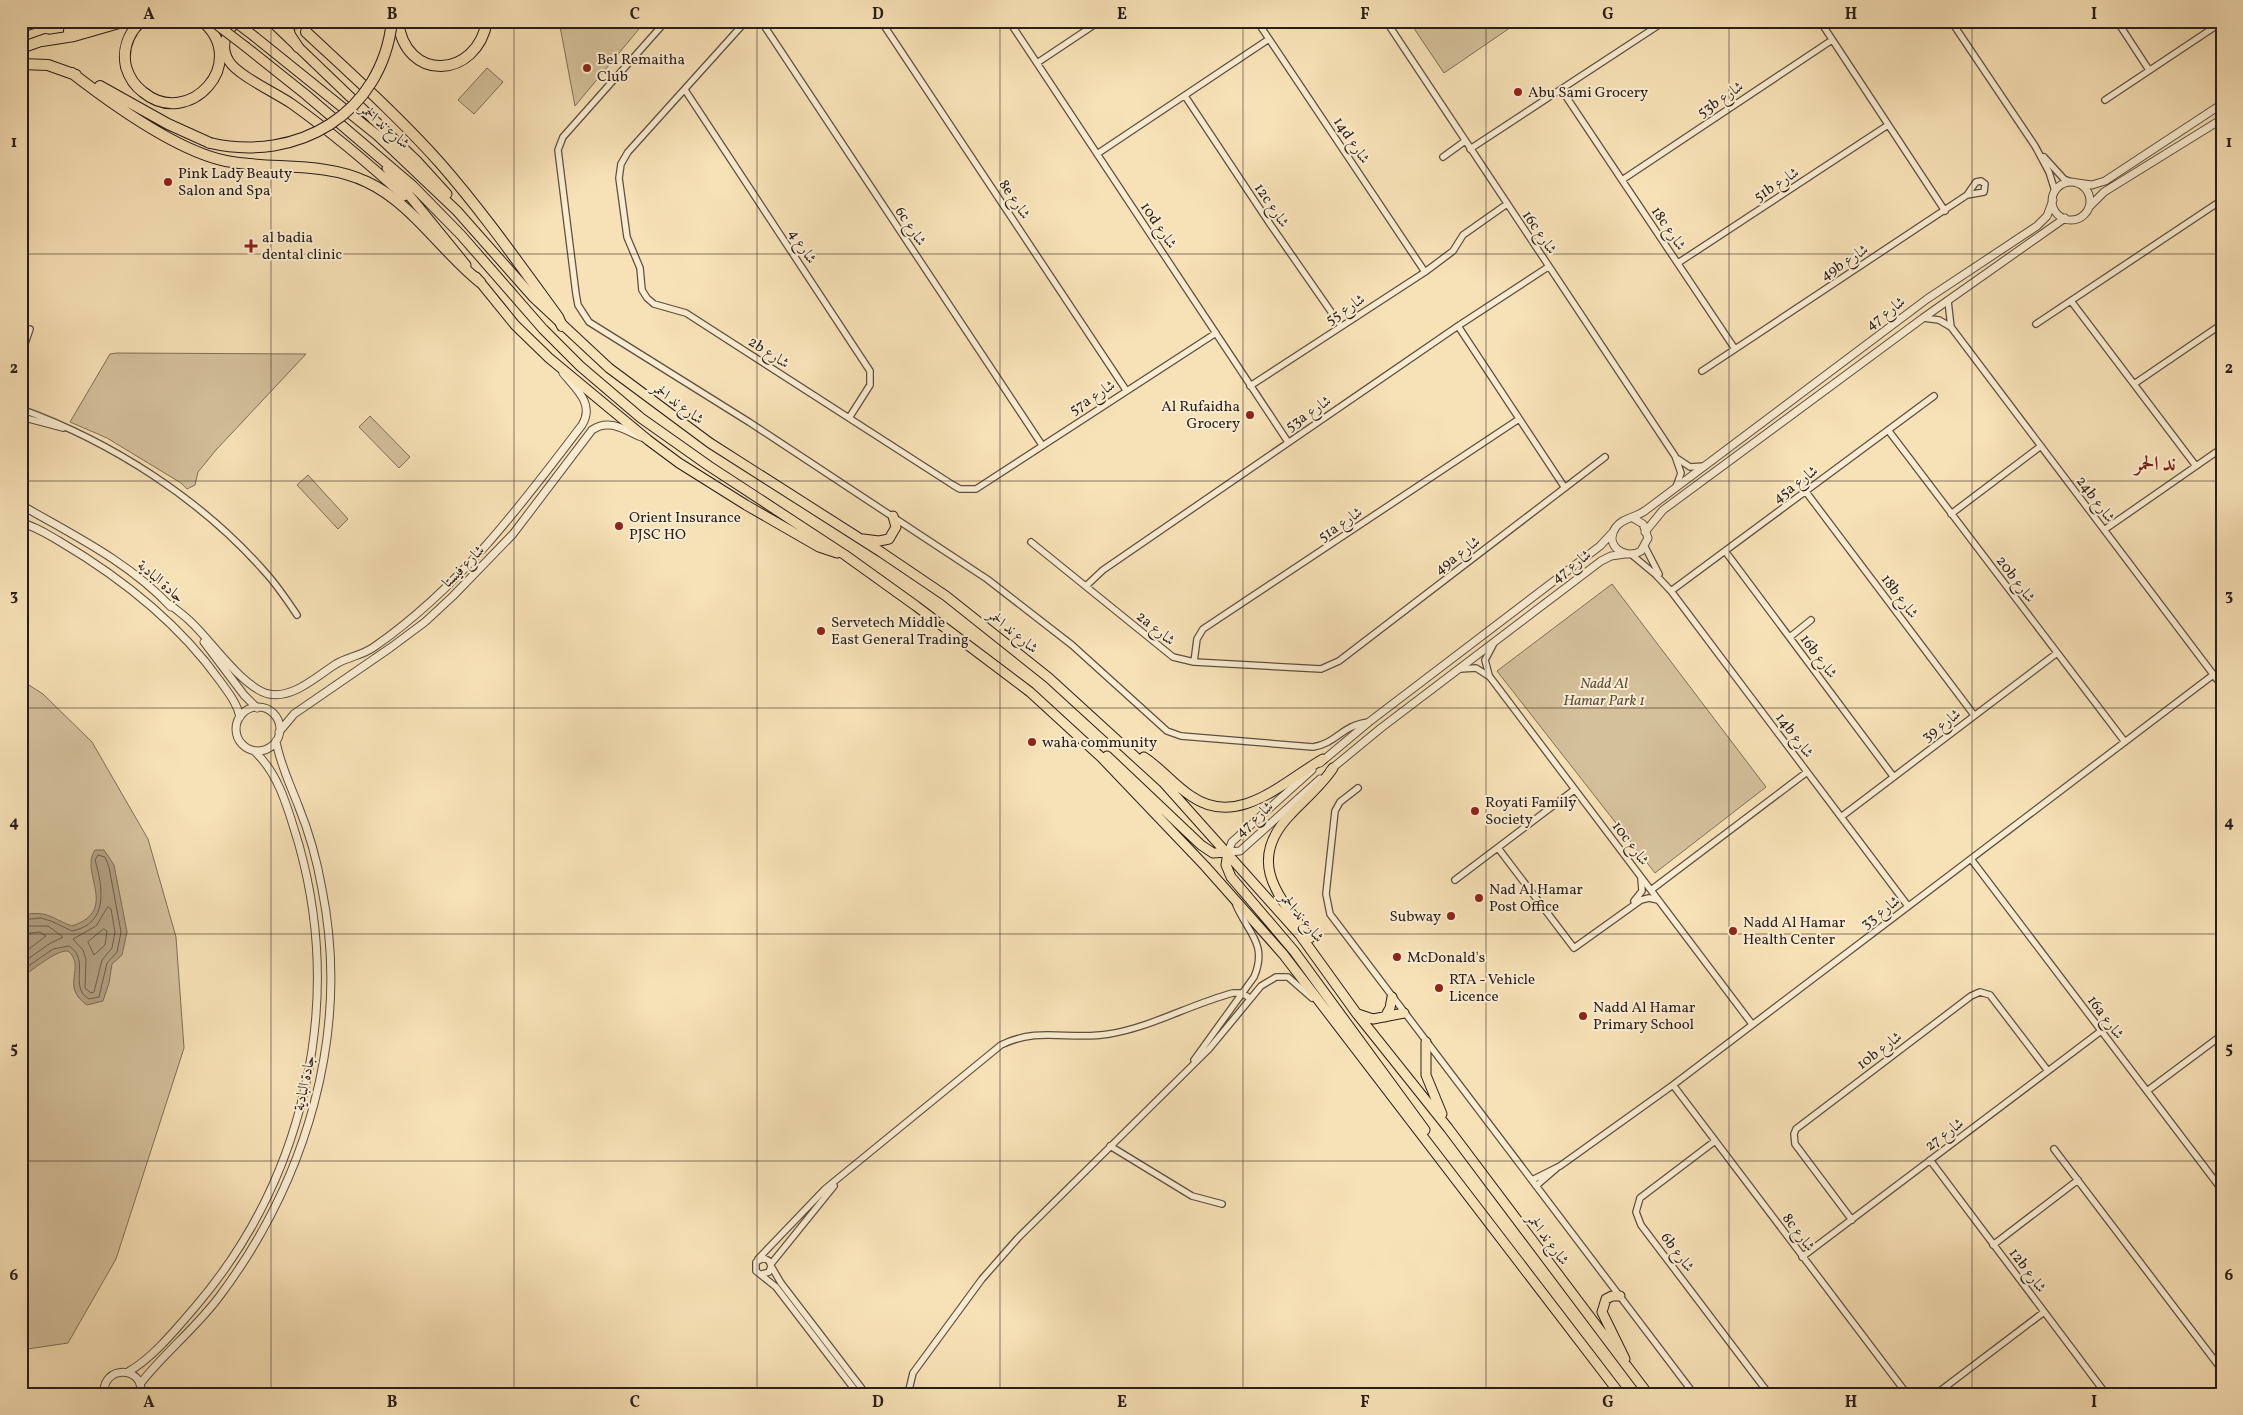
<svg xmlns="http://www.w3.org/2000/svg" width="2243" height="1415" font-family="Vollkorn,Amiri,serif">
	<rect width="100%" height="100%" fill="#f7e1b6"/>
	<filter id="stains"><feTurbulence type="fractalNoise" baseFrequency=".004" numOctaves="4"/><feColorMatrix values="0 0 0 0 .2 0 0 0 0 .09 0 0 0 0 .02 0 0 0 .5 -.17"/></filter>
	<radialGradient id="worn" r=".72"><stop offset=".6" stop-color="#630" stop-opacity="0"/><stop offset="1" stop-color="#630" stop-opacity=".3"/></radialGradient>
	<path fill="#d4c09b" stroke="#7e6f5a" d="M559 21H638L639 29 575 106Z
		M1409 21H1520L1444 73Z
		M487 68 503 82 474 114 458 100Z
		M117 353 306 354 216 450 198 472 195 485 187 489 181 483 107 438 70 422 110 354Z
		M370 416 410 457 399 468 359 427Z
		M308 475 348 519 338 529 297 485Z
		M1612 584 1766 787 1655 873 1497 671Z
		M21 680 43 694 92 742 148 839 176 937 184 1048 116 1259 68 1343 21 1350Z"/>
	<path fill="#b19f81" stroke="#7b6b57" d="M95 850H104L114 865 127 932 122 955 112 964 109 983 103 1001 87 1005C59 986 87 967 68 951 55 950 34 970 21 977V915C49 910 50 918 72 926 120 910 79 873 95 850Z"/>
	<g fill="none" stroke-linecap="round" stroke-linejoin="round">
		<path stroke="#6d5e4d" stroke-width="1" d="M108 907 111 909 115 932 112 948 102 960 94 992 91 993 85 988 86 959 83 950 73 939 96 926Z
			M21 920 41 918 51 921 72 931C109 924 103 887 95 860L98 855 105 857 109 867 121 932 117 952 107 963 99 997 89 999C68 987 91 960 69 946L53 949 21 971
			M21 926H48L63 937 49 944 21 964
			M104 929 107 931 105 945 94 955 88 942Z
			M21 934 40 932 46 936 21 955"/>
		<path stroke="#ceba97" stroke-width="10" stroke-dasharray="10 5" stroke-linecap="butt" d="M291 21 306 32"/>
		<defs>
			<path id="minor" d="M666 21 563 137 558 150 576 294 578 305 589 322 749 422 987 579 1072 645 1167 731 1181 736 1313 747C1337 743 1342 725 1369 722
				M746 21 628 152 621 164 619 178 627 237 640 268 642 290 647 298 654 304 686 313 953 485 960 489H976L1216 333
				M761 21 1042 445
				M881 21 1126 390
				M1009 21 1288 442
				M1257 21 1425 272
				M1386 21 1675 456 1681 473 1676 487
				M1820 21 1945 211
				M1951 21 2035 146 2049 172 2055 191
				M2117 21 2149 70
				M1037 63 1100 21
				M1561 89 1735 349
				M685 90 870 371V385L849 418
				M1185 96 1270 224 1341 326
				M2105 100 2222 22
				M1470 149 1665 21
				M1097 154 1269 39
				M1443 157 1465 141
				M2044 157 2064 179 2071 182
				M1622 180 1832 40
				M1678 263 1888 125
				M1948 301 1951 327
				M2071 301 2196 466
				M1923 318 1939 320 1951 327 2222 686
				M2036 324 2222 200
				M1458 326 1565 488
				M21 355 30 329
				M1702 371 1967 195 1984 192 1985 184 1981 181 1976 182 1967 195
				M2134 384 2222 324
				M1250 386 1425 272 1453 251 1463 235 1507 204
				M21 409C112 442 201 499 265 572 277 585 287 600 297 615
				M21 419H29L63 428
				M1888 430 2125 742
				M1678 459 1690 467 1704 466
				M1806 492 1974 715
				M1951 514 2041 446
				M2104 530 2222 448
				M1031 542 1173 657 1194 662 1321 669 1339 661 1605 457
				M1645 547 1659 574
				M1725 551 1893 776
				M1632 555 1656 575 1671 591 1908 906
				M1086 586 1103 570 1458 326 1548 267
				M1671 591 1934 396
				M1790 637 1811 620
				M1194 662 1197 639 1203 629 1519 419
				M1460 669 1476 668 1490 677 1752 1024
				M1489 675 1485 660 1493 645
				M1358 788 1340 802 1335 811 1326 894 1330 914 1694 1394
				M1841 817 2057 653
				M1498 848 1574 948 1641 900 1649 898 1658 900
				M1971 859 2222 1190
				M1455 880 1574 790
				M1651 890 1807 772
				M1634 901 1642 891 1641 878
				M1194 1060 1254 977C1268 944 1248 933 1236 905
				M1673 1085 1907 1394
				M2147 1091 2222 1035
				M1715 1141 1640 1198 1636 1212 1641 1225 1769 1394
				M1110 1146 1192 1196 1222 1204
				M2054 1149 2222 1370
				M1930 1160 2106 1394
				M1532 1180 1560 1166 1673 1085 2213 675
				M1536 1186 1558 1167
				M1852 1220 1795 1144 1794 1134 1796 1129 1971 996 1980 992 1990 995 2048 1071
				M1993 1245 2078 1180
				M1802 1257 2101 1031
				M758 1259 825 1189 1001 1045C1039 1026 1070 1041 1109 1034 1152 1027 1191 1004 1233 993H1241L1250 998
				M771 1264 834 1186
				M771 1266 781 1283 866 1394
				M762 1274 769 1272 771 1266 769 1261 764 1258 756 1262V1271L776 1287 858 1394
				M908 1394 913 1373 982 1279 1018 1238 1209 1049 1261 986 1276 977H1288L1312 998
				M1936 1394 2044 1312"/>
			<path id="tertiary" d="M2052 201a19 19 0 1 1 38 0a19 19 0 1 1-38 0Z
				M2077 183 2092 185 2105 181 2222 104
				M2089 207 2104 192 2222 119
				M21 505C73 535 129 562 171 607
				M1633 518 1643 524 1648 538 1641 551C1625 561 1603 545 1616 527 1622 518 1638 517 1646 510L1927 299 2037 226 2047 216 2053 200
				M21 523C35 526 47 534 59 541 120 577 178 622 220 681 228 692 237 703 240 717
				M1645 532 1663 510 1923 318 2065 218
				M169 604C177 610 185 616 192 623 211 641 244 689 269 694 293 699 317 676 336 664 348 657 363 655 374 647 459 588 520 507 582 425 595 404 576 389 563 373
				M204 642 244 695 257 708
				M236 729a22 22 0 1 1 44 0a22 22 0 1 1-44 0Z
				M279 732 294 714 390 648 425 622 453 596 513 534 592 430C609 418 625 430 641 437
				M1320 763 1369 722 1600 546 1613 532
				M1312 770 1232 842 1228 852 1240 851 1320 779
				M1330 770 1381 728 1601 561 1611 556 1625 554
				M128 1372C154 1357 176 1329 196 1306 304 1179 344 1006 299 845 289 813 280 774 254 751
				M140 1384C164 1353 195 1329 219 1297 306 1181 351 1034 322 889 317 860 309 832 298 805 290 784 280 764 276 741
				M104 1394C102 1365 144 1365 141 1394"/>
			<path id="primary" d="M238 21C226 30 220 47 229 61 237 75 276 93 292 104 331 132 368 163 404 196
				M271 21 417 161 447 194
				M255 37 378 136 457 211 534 298 609 368 710 443 881 552 946 596 1049 678 1164 783 1300 935 1357 1014 1448 1128 1648 1394
				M246 47 305 94 413 186 461 235 543 329 580 366 641 418 709 466 845 555 916 606 1030 692 1102 758 1205 866 1283 954 1620 1394
				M387 168 466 265
				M476 277 515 325 549 358 648 440 679 463 746 505 819 547 837 553
				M863 539 879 541 889 539 896 527 893 516
				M1107 756 1201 845 1213 853 1228 852 1226 865 1231 877 1294 951 1425 1130
				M1144 757C1161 768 1174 785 1191 796 1238 829 1284 781 1323 759
				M1310 938C1278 896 1245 861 1291 814 1305 799 1322 785 1333 768
				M1358 1014 1373 1019 1404 1013
				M1385 1017 1390 1008 1392 997
				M1426 1042V1075L1442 1114
				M1620 1296H1612L1606 1299 1602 1312 1625 1359"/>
			<path id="motorway" d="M141 21C129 33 122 49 126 67 129 77 135 86 143 92 189 130 251 62 202 21
				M286 21 290 35 298 47
				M398 21C405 83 477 79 487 21
				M21 27 39 21
				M69 31 98 21
				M306 32C352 75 398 116 440 163 482 211 520 265 558 317L562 326
				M42 41 74 36 126 21
				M21 48 46 39
				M21 64 48 65 76 75
				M72 73C112 104 177 151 226 161 273 170 323 161 367 182 412 203 442 252 480 282
				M100 86 168 124 210 143"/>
		</defs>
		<use href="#minor" stroke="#5c4f40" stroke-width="8"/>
		<use href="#tertiary" stroke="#5c4f40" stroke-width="9"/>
		<use href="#primary" stroke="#291e19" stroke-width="11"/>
		<use href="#motorway" stroke="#291e19" stroke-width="12"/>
		<use href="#minor" stroke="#faecd0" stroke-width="5.5"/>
		<use href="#tertiary" stroke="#faecd0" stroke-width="7"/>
		<use href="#primary" stroke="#f7e1b6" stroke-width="9"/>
		<use href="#motorway" stroke="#f7e1b6" stroke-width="10"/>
		<defs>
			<path id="primary-bridge" d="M212 21 246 47
				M234 21 255 37"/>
			<path id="motorway-bridge" d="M210 143C297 163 382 114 392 21"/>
		</defs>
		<use href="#primary-bridge" stroke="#291e19" stroke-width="11" stroke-linecap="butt"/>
		<use href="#motorway-bridge" stroke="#291e19" stroke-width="12" stroke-linecap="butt"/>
		<use href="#primary-bridge" stroke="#f7e1b6" stroke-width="9"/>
		<use href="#motorway-bridge" stroke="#f7e1b6" stroke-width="10"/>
	</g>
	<path fill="none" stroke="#291e19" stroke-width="1" stroke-opacity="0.55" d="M271 21V1394M514 21V1394M757 21V1394M1000 21V1394M1243 21V1394M1486 21V1394M1729 21V1394M1972 21V1394M21 254H2222M21 481H2222M21 708H2222M21 934H2222M21 1161H2222"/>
	<g fill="#8f2418" stroke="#faecd0" stroke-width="2">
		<circle cx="587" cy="68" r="5"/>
		<circle cx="1518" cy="92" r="5"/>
		<circle cx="168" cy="182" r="5"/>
		<path d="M248.5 238.5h5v5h5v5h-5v5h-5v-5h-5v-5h5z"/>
		<circle cx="1250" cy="415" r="5"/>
		<circle cx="619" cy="526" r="5"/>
		<circle cx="821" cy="631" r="5"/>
		<circle cx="1032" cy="742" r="5"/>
		<circle cx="1475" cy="811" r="5"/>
		<circle cx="1479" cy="898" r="5"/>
		<circle cx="1451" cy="916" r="5"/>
		<circle cx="1733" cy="931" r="5"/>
		<circle cx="1397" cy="957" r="5"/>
		<circle cx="1439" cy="988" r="5"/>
		<circle cx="1583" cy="1016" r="5"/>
	</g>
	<g text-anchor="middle" stroke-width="4" stroke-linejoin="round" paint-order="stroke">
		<g font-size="15" fill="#291e19" stroke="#faecd0" text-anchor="start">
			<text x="597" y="64">Bel Remaitha<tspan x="597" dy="17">Club</tspan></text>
			<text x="1528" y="97">Abu Sami Grocery</text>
			<text x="178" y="178">Pink Lady Beauty<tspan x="178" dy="17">Salon and Spa</tspan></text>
			<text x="262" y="242">al badia<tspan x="262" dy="17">dental clinic</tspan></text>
			<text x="1240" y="411" text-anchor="end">Al Rufaidha<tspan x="1240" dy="17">Grocery</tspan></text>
			<text x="629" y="522">Orient Insurance<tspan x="629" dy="17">PJSC HO</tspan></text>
			<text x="831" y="627">Servetech Middle<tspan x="831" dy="17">East General Trading</tspan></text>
			<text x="1042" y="747">waha community</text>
			<text x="1485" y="807">Royati Family<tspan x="1485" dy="17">Society</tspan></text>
			<text x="1489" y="894">Nad Al Hamar<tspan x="1489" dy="17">Post Office</tspan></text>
			<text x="1441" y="921" text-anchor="end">Subway</text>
			<text x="1743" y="927">Nadd Al Hamar<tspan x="1743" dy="17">Health Center</tspan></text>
			<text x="1407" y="962">McDonald's</text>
			<text x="1449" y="984">RTA - Vehicle<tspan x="1449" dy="17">Licence</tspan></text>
			<text x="1593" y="1012">Nadd Al Hamar<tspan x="1593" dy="17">Primary School</tspan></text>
		</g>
		<g font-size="15" fill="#291e19" stroke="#faecd0">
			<text transform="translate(1720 99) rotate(-34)" y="5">53b شارع</text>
			<text transform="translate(385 126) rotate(41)" y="5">شارع ند الحمر</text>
			<text transform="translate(1352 140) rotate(56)" y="5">14d شارع</text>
			<text transform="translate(1776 184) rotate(-33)" y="5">51b شارع</text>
			<text transform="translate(1015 199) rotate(56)" y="5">8e شارع</text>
			<text transform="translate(1272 205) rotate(56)" y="5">12c شارع</text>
			<text transform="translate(1159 225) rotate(56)" y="5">10d شارع</text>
			<text transform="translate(911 226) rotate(56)" y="5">6c شارع</text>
			<text transform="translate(1669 228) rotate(56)" y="5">18c شارع</text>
			<text transform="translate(1540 232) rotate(56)" y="5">16c شارع</text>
			<text transform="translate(803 246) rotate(57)" y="5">شارع 4</text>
			<text transform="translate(1844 262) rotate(-33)" y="5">49b شارع</text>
			<text transform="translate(1345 309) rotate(-33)" y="5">شارع 55</text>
			<text transform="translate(1885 313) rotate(-37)" y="5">شارع 47</text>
			<text transform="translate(769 352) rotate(33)" y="5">2b شارع</text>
			<text transform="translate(1092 397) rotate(-33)" y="5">57a شارع</text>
			<text transform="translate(678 403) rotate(36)" y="5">شارع ند الحمر</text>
			<text transform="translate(1308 413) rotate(-34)" y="5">53a شارع</text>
			<text transform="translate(1795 484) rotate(-37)" y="5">45a شارع</text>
			<text transform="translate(2096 499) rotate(53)" y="5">24b شارع</text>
			<text transform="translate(1340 524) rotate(-34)" y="5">51a شارع</text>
			<text transform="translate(1457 555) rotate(-37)" y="5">49a شارع</text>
			<text transform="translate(463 566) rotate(-45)" y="5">شارع فيستا</text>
			<text transform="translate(1571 566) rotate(-37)" y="5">شارع 47</text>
			<text transform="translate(2016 579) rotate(53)" y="5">20b شارع</text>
			<text transform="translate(161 581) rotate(41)" y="5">جادة البادية</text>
			<text transform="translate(1900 596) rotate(53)" y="5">18b شارع</text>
			<text transform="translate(1156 628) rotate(39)" y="5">2a شارع</text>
			<text transform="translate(1013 631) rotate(39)" y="5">شارع ند الحمر</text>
			<text transform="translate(1819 656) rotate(53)" y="5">16b شارع</text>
			<text transform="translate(1941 725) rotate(-37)" y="5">شارع 39</text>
			<text transform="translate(1795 735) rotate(53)" y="5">14b شارع</text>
			<text transform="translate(1254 819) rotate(-42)" y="5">شارع 47</text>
			<text transform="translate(1631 843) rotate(53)" y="5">10c شارع</text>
			<text transform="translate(1880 912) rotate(-37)" y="5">شارع 33</text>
			<text transform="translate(1302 917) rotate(50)" y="5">شارع ند الحمر</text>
			<text transform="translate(2106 1017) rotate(53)" y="5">16a شارع</text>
			<text transform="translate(1879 1050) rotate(-37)" y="5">10b شارع</text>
			<text transform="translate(304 1083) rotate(-78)" y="5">جادة البادية</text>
			<text transform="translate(1944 1134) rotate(-37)" y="5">شارع 27</text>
			<text transform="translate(1799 1232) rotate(53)" y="5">8c شارع</text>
			<text transform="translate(1548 1239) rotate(53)" y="5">شارع ند الحمر</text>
			<text transform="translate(1678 1252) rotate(53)" y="5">6b شارع</text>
			<text transform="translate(2028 1270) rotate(53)" y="5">12b شارع</text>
		</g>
		<g font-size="15" font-style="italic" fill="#5c4f40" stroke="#faecd0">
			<text x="1604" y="688">Nadd Al<tspan x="1604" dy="17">Hamar Park 1</tspan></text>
		</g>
		<g font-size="20" font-weight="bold" fill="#7a1f14" stroke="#faecd0">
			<text x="2155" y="470">ند الحمر</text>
		</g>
	</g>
	<rect width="2243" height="1415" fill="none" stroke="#f7e1b6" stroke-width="55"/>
	<rect x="28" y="28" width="2188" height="1360" fill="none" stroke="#291e19" stroke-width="2"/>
	<g font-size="16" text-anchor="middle" font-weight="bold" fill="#291e19">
		<text x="149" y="19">A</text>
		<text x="392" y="19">B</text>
		<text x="635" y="19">C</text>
		<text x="878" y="19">D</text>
		<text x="1122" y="19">E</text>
		<text x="1365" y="19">F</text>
		<text x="1608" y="19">G</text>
		<text x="1851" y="19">H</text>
		<text x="2094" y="19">I</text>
		<text x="14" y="147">1</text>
		<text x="2229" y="147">1</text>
		<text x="14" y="373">2</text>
		<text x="2229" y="373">2</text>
		<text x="14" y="600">3</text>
		<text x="2229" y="600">3</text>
		<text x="14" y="827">4</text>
		<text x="2229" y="827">4</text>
		<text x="14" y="1053">5</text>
		<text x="2229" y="1053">5</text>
		<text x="14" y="1280">6</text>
		<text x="2229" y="1280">6</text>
		<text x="149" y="1407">A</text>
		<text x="392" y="1407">B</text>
		<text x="635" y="1407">C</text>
		<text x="878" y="1407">D</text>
		<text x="1122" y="1407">E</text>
		<text x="1365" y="1407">F</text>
		<text x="1608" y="1407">G</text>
		<text x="1851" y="1407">H</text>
		<text x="2094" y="1407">I</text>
	</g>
	<rect width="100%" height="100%" filter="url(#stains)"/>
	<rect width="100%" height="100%" fill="url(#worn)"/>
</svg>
